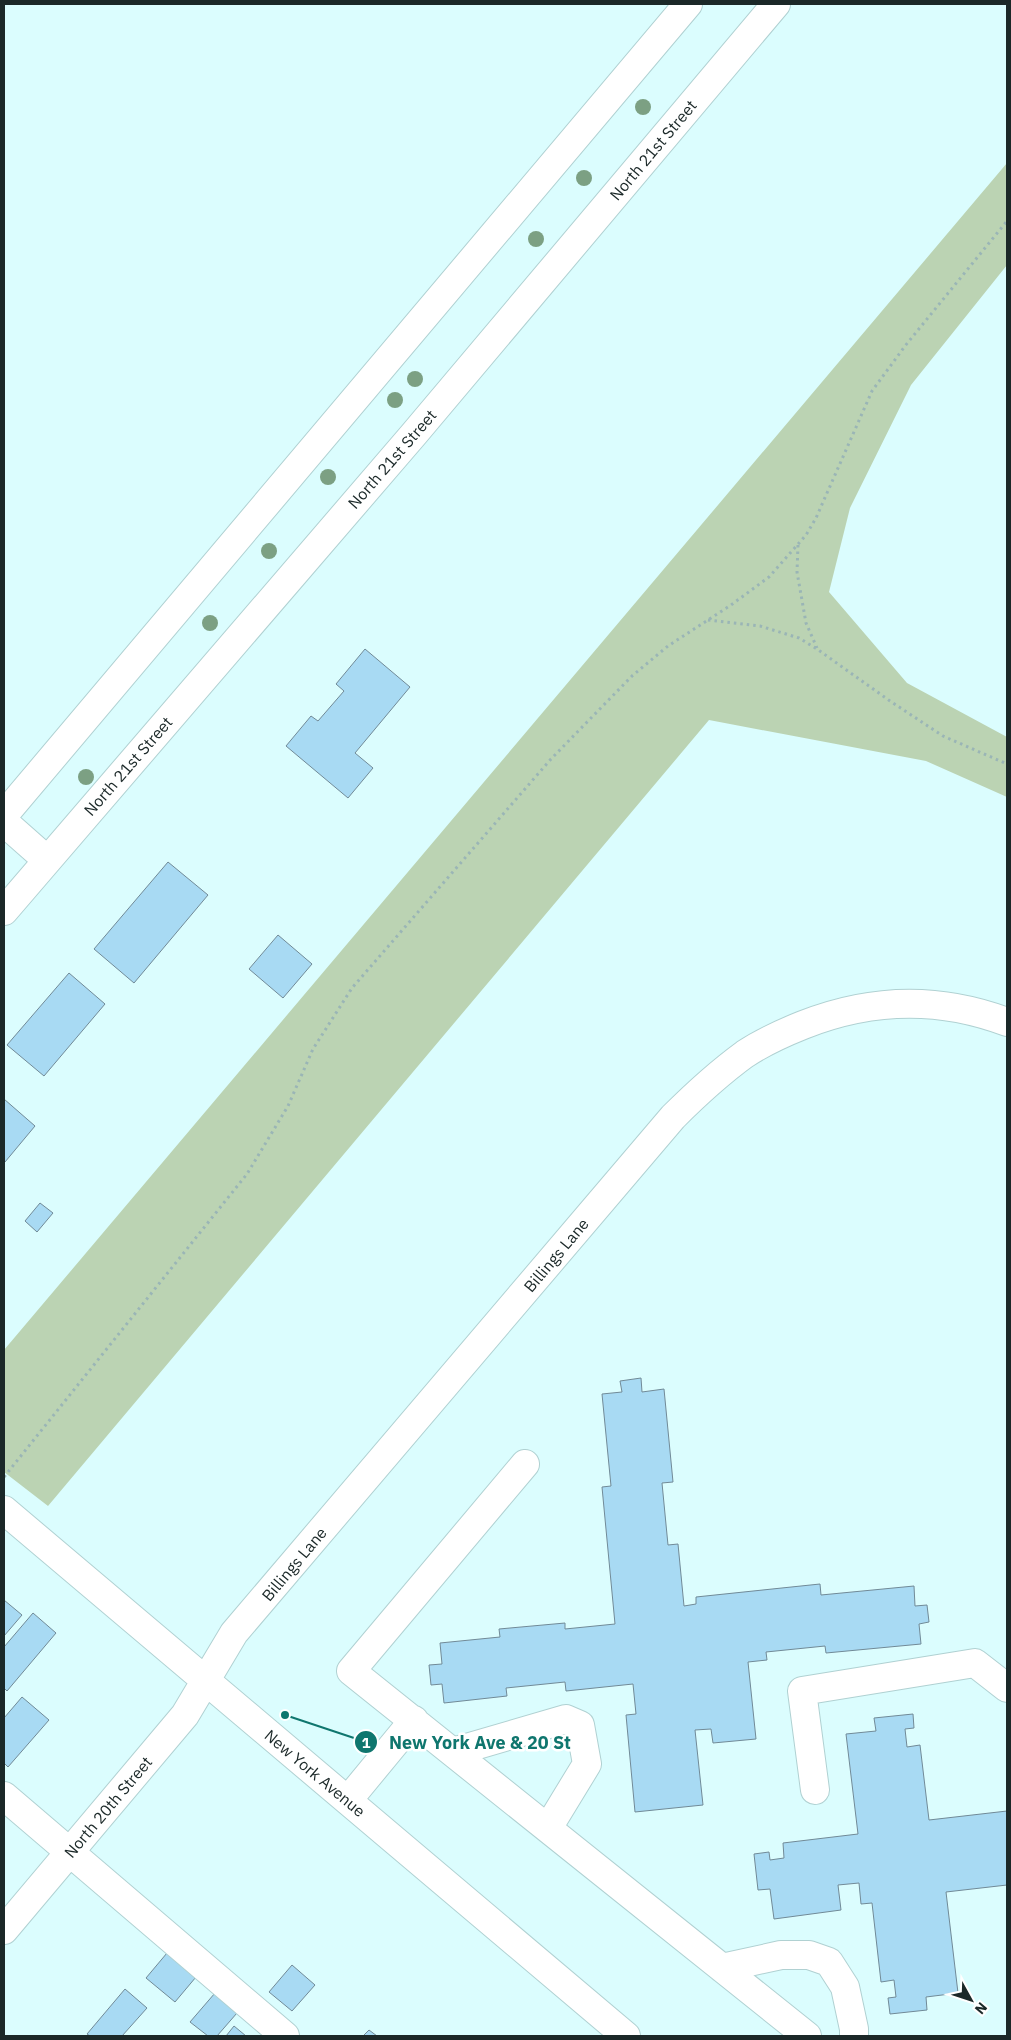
<svg xmlns="http://www.w3.org/2000/svg" width="1011" height="2040" font-family="'IBM Plex Sans',sans-serif">
	<rect width="100%" height="100%" fill="#dbfdfe"/>
	<path fill="#bbd3b3" d="M1007 163V265L911 385 850 508 829 592 907 683 1007 737V797L926 761 709 720 48 1506 4 1472V1350Z"/>
	<path fill="#a8daf3" stroke="#718a97" d="M365 649 410 687 355 753 373 768 348 798 286 746 311 716 318 721 344 691 336 684Z
		M168 862 208 895 134 983 94 949Z
		M278 935 312 964 283 998 249 969Z
		M69 973 105 1004 44 1076 7 1045Z
		M4 1099 35 1126 5 1162 4 1161Z
		M40 1203 53 1213 37 1232 25 1221Z
		M641 1378 642 1392 664 1389 673 1482 662 1483 668 1545 678 1544 684 1606 696 1604V1597L820 1584 821 1595 914 1586 915 1606 927 1605 929 1622 919 1624 921 1644 826 1653 825 1646 766 1652 767 1660 748 1662 756 1739 713 1743 711 1729 695 1730 703 1805 635 1812 626 1715 636 1714 633 1684 566 1691 565 1682 506 1688 507 1696 444 1703 442 1684 431 1685 429 1665 442 1664 440 1643 500 1637 499 1629 565 1623V1629L615 1624 602 1487 611 1486 602 1394 622 1392 620 1381Z
		M4 1600 22 1615 4 1636Z
		M33 1613 56 1633 7 1691 4 1688V1647Z
		M22 1697 49 1720 8 1767 4 1763V1718Z
		M913 1714 914 1728 905 1729 907 1747 920 1745 929 1820 1007 1811V1885L946 1892 958 1993 926 1997 927 2010 890 2014 888 1998 896 1997 894 1980 881 1982 872 1903 861 1904 859 1883 838 1885 841 1910 774 1919 770 1889 758 1890 754 1854 769 1852 770 1860 784 1858 783 1843 858 1834 846 1734 876 1731 874 1718Z
		M167 1953 196 1977 175 2002 146 1978Z
		M292 1965 315 1985 292 2011 269 1992Z
		M125 1989 147 2008 122 2036H90L87 2034Z
		M215 1993 237 2013 217 2036H208L190 2022Z
		M234 2026 246 2036H226Z
		M369 2030 377 2036H363Z"/>
	<g fill="none" stroke-linecap="round" stroke-linejoin="round">
		<defs>
			<path id="minor" d="M4 815 688 4
				M4 822 47 860
				M4 911 414 434 776 4
				M525 1464 351 1671 807 2036
				M4 1510 626 2036
				M453 1752 566 1719 580 1725 587 1764 548 1828
				M815 1790 802 1691 975 1663 1007 1688
				M4 1796 285 2036
				M348 1800 414 1720
				M4 1930 185 1715 234 1633 673 1117C696 1094 719 1073 745 1054 763 1042 783 1033 803 1025 871 998 938 996 1007 1022
				M722 1968 781 1955H809L829 1962 845 1987 854 2029V2036"/>
		</defs>
		<use href="#minor" stroke="#b0d1d2" stroke-width="30"/>
		<path stroke="#9ab5b6" stroke-width="3" stroke-dasharray="2.5 4" stroke-linecap="butt" d="M798 545 797 572 806 623 817 648
			M708 620 760 626 799 638 817 649 890 701 943 736 1007 764
			M4 1477 247 1174 288 1106 313 1049 352 988 551 759 632 676 668 646 731 605 769 577 806 535 816 518 872 391 905 346 1007 221"/>
		<use href="#minor" stroke="#fff" stroke-width="28"/>
	</g>
	<g fill="#7ca083">
		<circle cx="643" cy="107" r="8"/>
		<circle cx="584" cy="178" r="8"/>
		<circle cx="536" cy="239" r="8"/>
		<circle cx="415" cy="379" r="8"/>
		<circle cx="395" cy="400" r="8"/>
		<circle cx="328" cy="477" r="8"/>
		<circle cx="269" cy="551" r="8"/>
		<circle cx="210" cy="623" r="8"/>
		<circle cx="86" cy="777" r="8"/>
	</g>
	<g text-anchor="middle" stroke-width="5" stroke-linejoin="round" paint-order="stroke">
		<g font-size="16" fill="#1b2828" stroke="#fff">
			<text transform="translate(653 150) rotate(-50)" y="6">North 21st Street</text>
			<text transform="translate(392 459) rotate(-49)" y="6">North 21st Street</text>
			<text transform="translate(128 766) rotate(-49)" y="6">North 21st Street</text>
			<text transform="translate(556 1255) rotate(-50)" y="6">Billings Lane</text>
			<text transform="translate(294 1564) rotate(-50)" y="6">Billings Lane</text>
			<text transform="translate(315 1773) rotate(40)" y="6">New York Avenue</text>
			<text transform="translate(108 1807) rotate(-50)" y="6">North 20th Street</text>
		</g>
	</g>
	<path fill="none" stroke="#0f766e" stroke-width="2" d="M285 1715L366 1742"/>
	<g fill="#0f766e" stroke="#fff" stroke-width="2">
		<circle cx="285" cy="1715" r="5"/>
		<circle cx="366" cy="1742" r="12"/>
	</g>
	<g font-size="15" text-anchor="middle" font-weight="bold" fill="#fff">
		<text x="366" y="1748">1</text>
	</g>
	<g font-size="18" text-anchor="middle" font-weight="bold" fill="#0f766e" stroke="#fff" stroke-width="5" stroke-linejoin="round" paint-order="stroke">
		<text x="480" y="1749">New York Ave &amp; 20 St</text>
	</g>
	<rect width="1011" height="2040" fill="none" stroke="#1b2828" stroke-width="10"/>
	<g transform="translate(971 2000) rotate(130)" stroke="#ffffff" stroke-width="4" paint-order="stroke">
	<path d="M0-4L9 19L0 12L-9 19Z" fill="#1b2828"/>
	<text y="-8" font-size="14" font-weight="bold" text-anchor="middle" fill="#1b2828">N</text>
	</g>
</svg>
